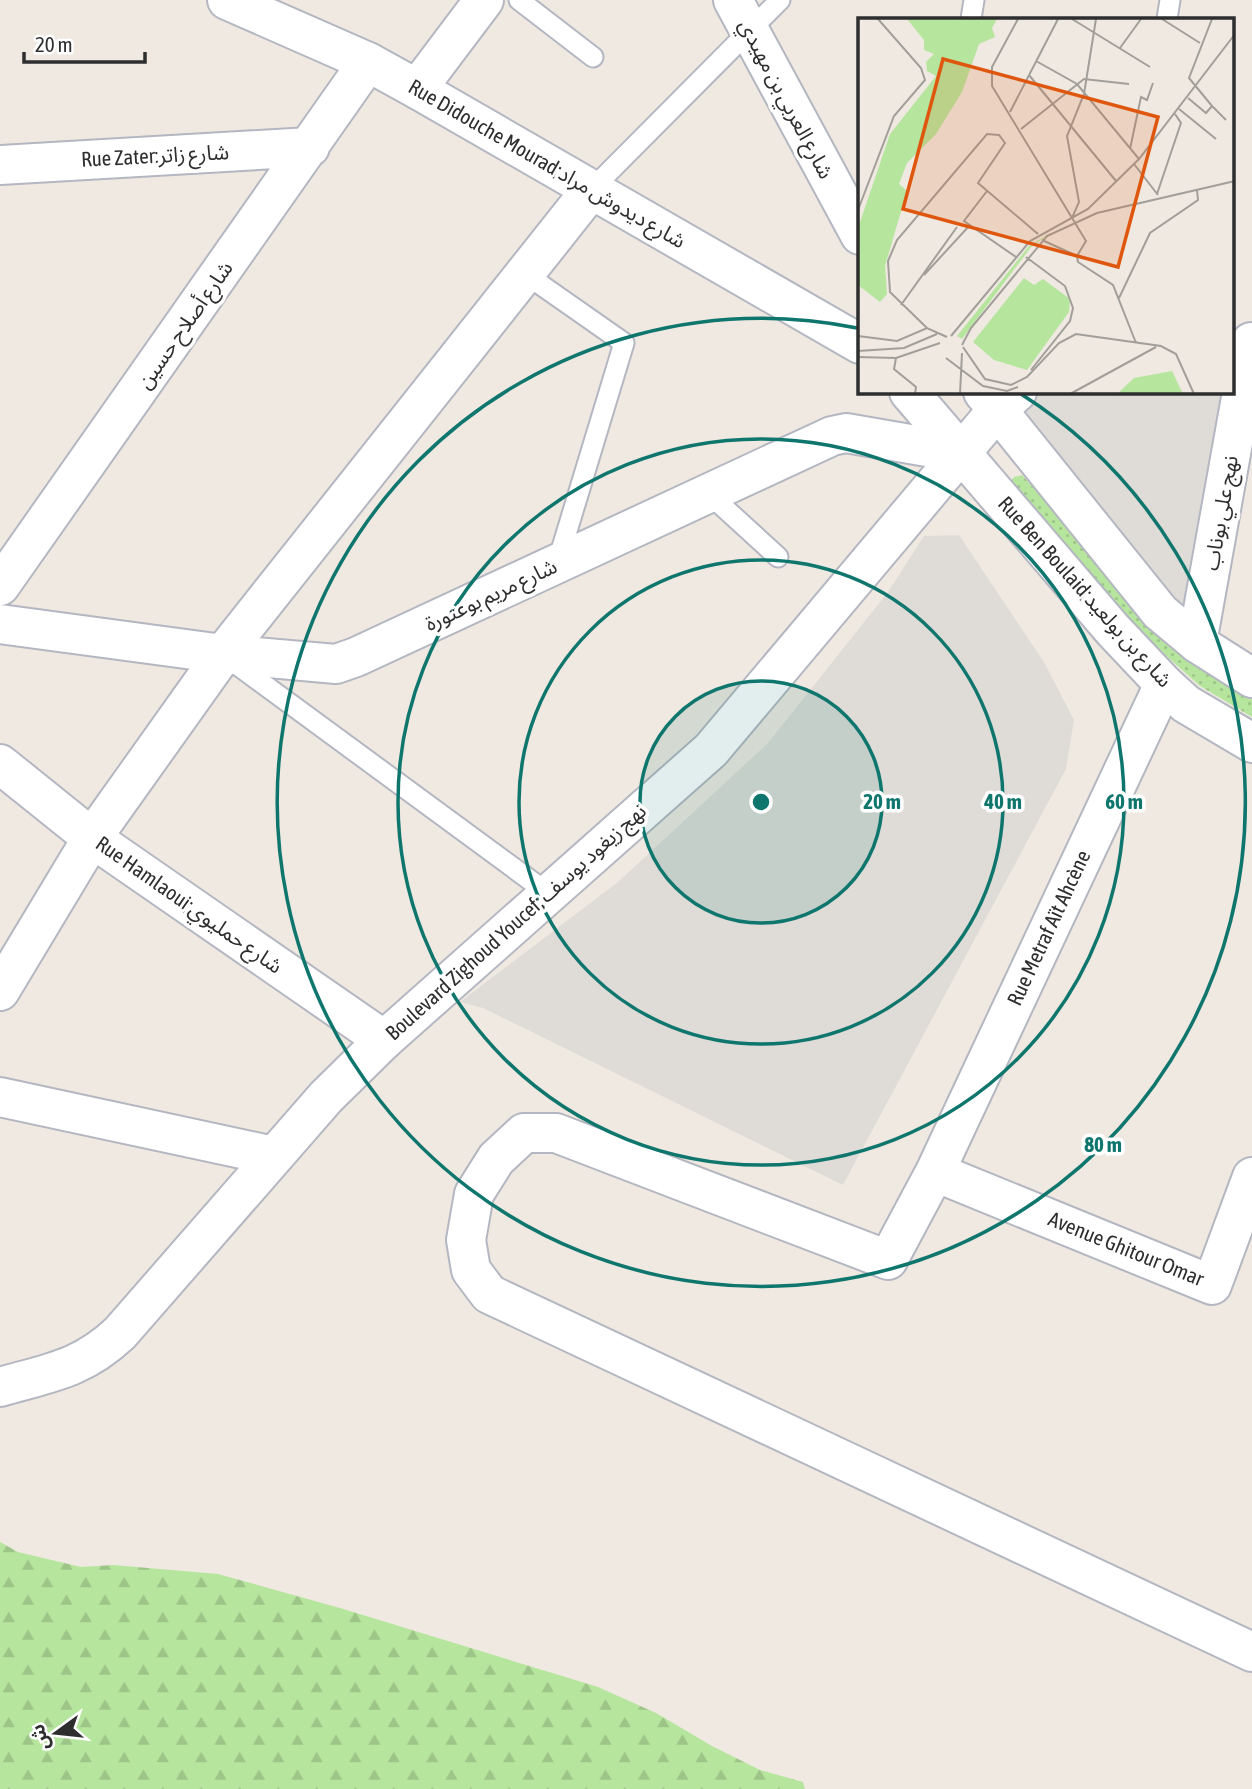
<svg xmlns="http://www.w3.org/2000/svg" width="1252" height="1789" font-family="'Asap Condensed','Noto Sans Arabic',sans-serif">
	<defs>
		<pattern id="grass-dots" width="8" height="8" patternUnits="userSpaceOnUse" patternTransform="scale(1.75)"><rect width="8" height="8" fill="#b6e59e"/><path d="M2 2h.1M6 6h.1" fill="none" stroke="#9dc588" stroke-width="1.8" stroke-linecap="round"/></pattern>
		<pattern id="forest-firs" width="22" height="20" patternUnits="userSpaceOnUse" patternTransform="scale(1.75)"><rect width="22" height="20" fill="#b6e59e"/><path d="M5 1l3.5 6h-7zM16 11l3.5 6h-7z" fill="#9dc588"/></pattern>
	</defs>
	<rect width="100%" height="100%" fill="#efe9e1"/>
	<path fill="url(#grass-dots)" d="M1022 475 1118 582 1216 678 1252 697V717L1200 686 1162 652 1103 591 1010 483 1014 477Z"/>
	<path fill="url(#forest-firs)" d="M0 1542 18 1552 81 1567 113 1565 218 1574 340 1608 598 1687 656 1713 712 1746 760 1770 803 1782 805 1789H0Z"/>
	<path fill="#dfdcd8" d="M1233 336 1251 342 1197 638 988 392H1233Z
		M959 535 1044 662 1074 720 1066 769 843 1185 483 1008 460 1002 618 882 768 743 888 592 924 536Z"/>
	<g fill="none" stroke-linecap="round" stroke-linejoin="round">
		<defs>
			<path id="lane" d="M519 0 593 57
				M971 19 974 0
				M1167 19 1170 0
				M591 190 780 0
				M524 273 624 343 557 564
				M708 493 778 557
				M232 661 549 894"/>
			<path id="street" d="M417 89 484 0
				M0 165 310 147
				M998 409 1017 392
				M0 586 368 62
				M0 624 223 654 336 664 356 657 832 436 846 433 962 453
				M1197 643 1251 342
				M1164 684 935 1172 888 1260 556 1133H524L496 1159 474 1194 466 1240 471 1270 489 1294 1252 1652
				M0 764 92 838 384 1040
				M0 991 92 838 223 654 591 190
				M0 1097 274 1156
				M935 1172 1212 1285 1252 1177"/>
			<path id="secondary" d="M227 0 368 62 417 89 860 344
				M733 0 860 235
				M909 392 1113 630 1164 684 1186 704 1252 743
				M983 392 1160 612 1197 643 1252 678
				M0 1387C49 1373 82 1369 120 1333L326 1097 384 1040 711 750 998 409"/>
		</defs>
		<use href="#lane" stroke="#b4b7c1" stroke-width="23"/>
		<use href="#street" stroke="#b4b7c1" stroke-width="42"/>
		<use href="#secondary" stroke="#b4b7c1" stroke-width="42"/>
		<use href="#lane" stroke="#fff" stroke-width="19"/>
		<use href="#street" stroke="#fff" stroke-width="38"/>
		<use href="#secondary" stroke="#fff" stroke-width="38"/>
	</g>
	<circle cx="761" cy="802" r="121" fill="#0f766e" fill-opacity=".12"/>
	<g fill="none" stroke="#0f766e" stroke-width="3.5">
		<circle cx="761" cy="802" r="121"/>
		<circle cx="761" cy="802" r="242"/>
		<circle cx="761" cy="802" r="363"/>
		<path d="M1021 394A484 484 0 1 1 857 328"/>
	</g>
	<g text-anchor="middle" stroke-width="7" stroke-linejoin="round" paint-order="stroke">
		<g font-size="21" fill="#2e2e2e" stroke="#fff">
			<text transform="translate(786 99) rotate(62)" y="7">شارع العربي بن مهيدي</text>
			<text transform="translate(155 156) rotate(-3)" y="7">Rue Zater;شارع زاتر</text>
			<text transform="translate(547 164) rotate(30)" y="7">Rue Didouche Mourad;شارع ديدوش مراد</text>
			<text transform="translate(185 325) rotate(-55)" y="7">شارع أصلاح حسين</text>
			<text transform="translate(1221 513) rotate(-80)" y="7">نهج علي بوناب</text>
			<text transform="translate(1085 592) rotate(48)" y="7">Rue Ben Boulaid;شارع بن بولعيد</text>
			<text transform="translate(491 595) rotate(-25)" y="7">شارع مريم بوعتورة</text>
			<text transform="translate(189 905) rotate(35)" y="7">Rue Hamlaoui;شارع حمليوي</text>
			<text transform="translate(516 922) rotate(-42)" y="7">Boulevard Zighoud Youcef; نهج زيغود يوسف</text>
			<text transform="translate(1049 928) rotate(-65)" y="7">Rue Metraf Aït Ahcène</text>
			<text transform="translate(1126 1249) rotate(22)" y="7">Avenue Ghitour Omar</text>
		</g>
	</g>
	<g transform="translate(858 18)">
		<rect width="376" height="376" fill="#efe9e1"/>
		<path d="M194 214 173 229 104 321 99 318 171 228Z" fill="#b6e59e"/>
		<path d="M49 1H139L134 10 137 19 121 26 104 74 78 116 49 145 41 166 49 173 27 248 29 276 22 284 0 267V210L32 116 78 58 69 53 68 44 76 36 66 32V22Z" fill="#b6e59e"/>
		<path d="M314 353 325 376H259L276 360Z" fill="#b6e59e"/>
		<path d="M166 260 176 267 185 261 212 281 211 294 169 352 136 342 115 324Z" fill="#b6e59e"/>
		<path fill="none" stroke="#a29e99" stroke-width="2" d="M160 1 134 49V68L228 223 219 238 220 244 255 267 278 325M214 1 292 49M304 1 342 25M354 1 331 60 354 88M262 30 283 1M178 43 219 66 281 141M171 57 258 163M330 80 348 95 354 88 368 102M321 91 358 121M152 94 200 1M163 111 226 61 271 66M272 131 283 79 289 82 295 65M276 146 300 177M129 173 106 203 158 239M299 176 323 105 317 96M0 192 36 98 67 62 63 50 20 1M214 200 221 184 209 118 226 76 238 1M184 222 219 238M168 239 207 268 215 290 212 303 173 352M66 257 112 207M261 280 292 215 340 182 339 172M43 287 99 209M69 310 32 274 30 243 39 222 129 116 141 117 147 125 120 165 180 216M0 318 39 323 69 310 89 319M93 318 172 223 230 191 281 141 377 16M104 327 113 310 189 218 239 195 377 163M105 329 127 361 153 367 169 359 201 325 218 316 303 328 318 336 336 376M0 333 46 330 79 316M0 339 38 340 82 325M38 340 36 351 58 369 57 376M88 340 125 368 149 373 160 369M102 376 104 335M212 376 298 329"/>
		<path fill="#df570e" fill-opacity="0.15" stroke="#df570e" stroke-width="3.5" d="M85 41 300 99 260 249 45 191Z"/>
		<rect width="376" height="376" fill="none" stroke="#2e2e2e" stroke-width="3.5"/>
	</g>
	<circle cx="761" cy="802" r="10" fill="#0f766e" stroke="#fff" stroke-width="3.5"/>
	<g font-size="21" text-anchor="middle" font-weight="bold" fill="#0f766e" stroke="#fff" stroke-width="7" stroke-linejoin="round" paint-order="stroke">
		<text x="882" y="809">20 m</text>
		<text x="1003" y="809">40 m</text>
		<text x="1124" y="809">60 m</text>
		<text x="1103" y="1152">80 m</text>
	</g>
	<g transform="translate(56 1733) rotate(255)" stroke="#ffffff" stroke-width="5" paint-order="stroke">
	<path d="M0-5L12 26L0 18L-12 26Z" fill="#2e2e2e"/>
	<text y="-10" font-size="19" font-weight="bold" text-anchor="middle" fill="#2e2e2e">ش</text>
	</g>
	<path d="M24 52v10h121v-10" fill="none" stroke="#2e2e2e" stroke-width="3.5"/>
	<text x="35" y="52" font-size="21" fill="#2e2e2e" stroke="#ffffff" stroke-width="5" paint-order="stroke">20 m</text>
</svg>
